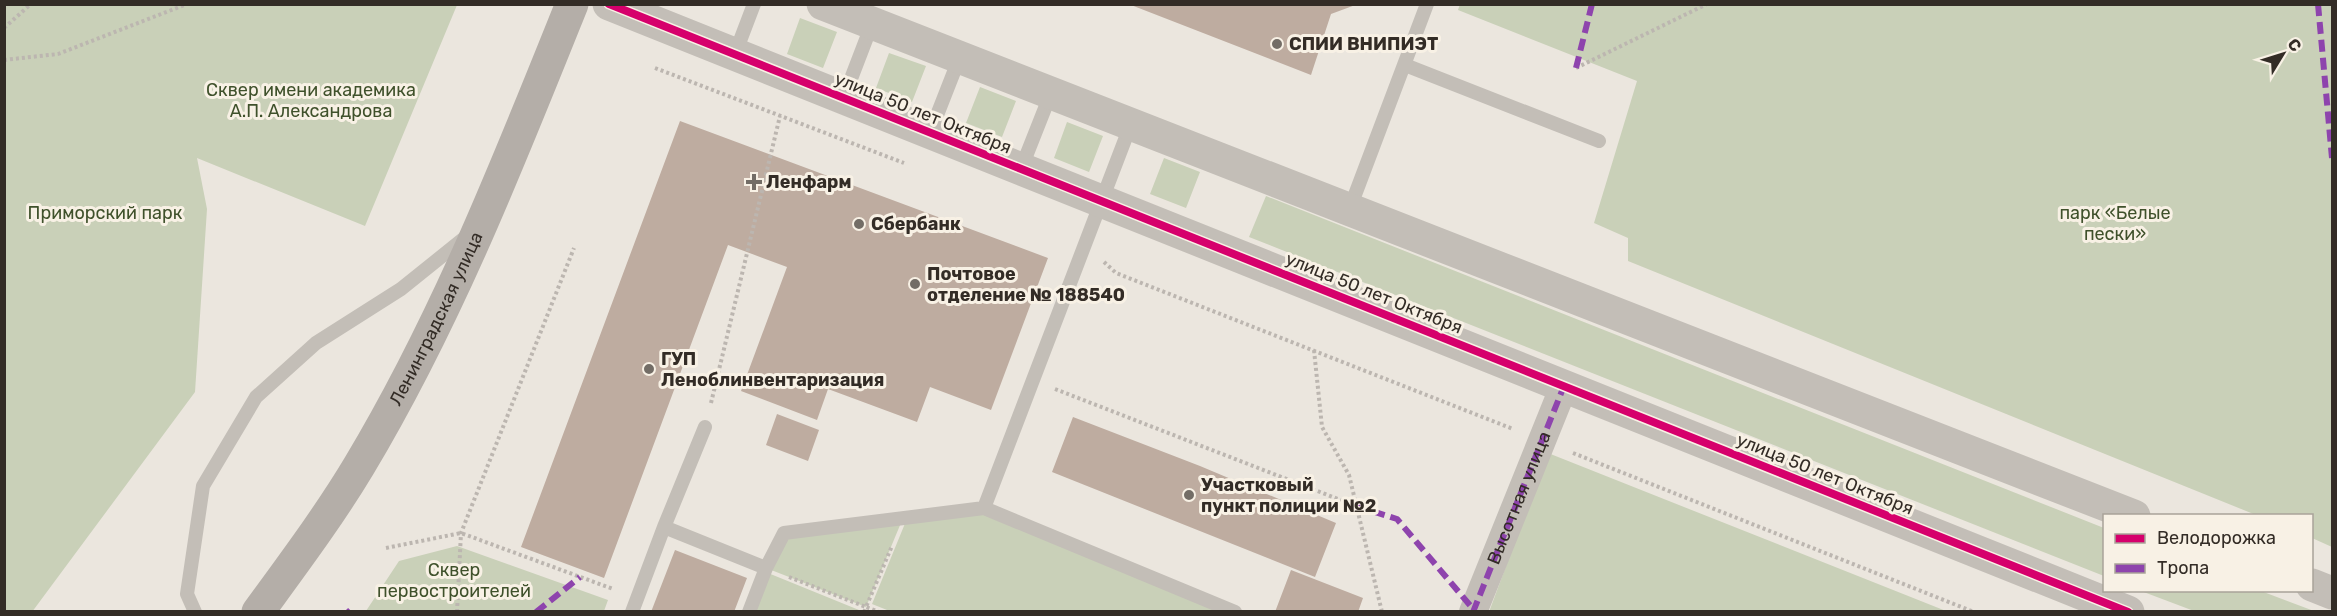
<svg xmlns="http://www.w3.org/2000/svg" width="2337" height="616" font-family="Rubik,sans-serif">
	<rect width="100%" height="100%" fill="#ebe6de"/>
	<path fill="#c9d0b8" d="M1460 4 2332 5V547L2312 538V516L2256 515 1628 261V238L1594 223 1637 81 1458 10Z
		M4 5H457L365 226 197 158 207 209 195 392 32 612 4 611Z
		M800 18 837 32 823 68 787 54Z
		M889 53 926 66 912 102 876 88Z
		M980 87 1016 101 1002 137 966 123Z
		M1067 122 1103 136 1089 172 1054 158Z
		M1164 158 1200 172 1186 208 1150 194Z
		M1266 196 2104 528V576L1249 237Z
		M1548 453 1946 611 1489 612Z
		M982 512 1225 611 892 612 872 604 906 521Z
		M903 518 866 607 766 568 784 533Z
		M457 546 608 600 604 611H366L399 561Z
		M768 573 859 610V612H753Z
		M2141 591H2261L2314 611H2194Z"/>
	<path fill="#beaca0" d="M1358 4 1331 14 1311 75 1131 5Z
		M680 121 1048 258 991 410 930 387 917 422 828 389 817 420 741 391 787 267 728 245 604 578 521 547Z
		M777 414 819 430 808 461 766 445Z
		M1073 417 1200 466 1336 523 1315 577 1052 472Z
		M675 550 747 578 734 612H651Z
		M1291 570 1363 598 1358 612H1275Z"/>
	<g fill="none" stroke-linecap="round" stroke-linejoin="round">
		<path stroke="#bcb6b0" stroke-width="4" stroke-dasharray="3 3" stroke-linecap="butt" d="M4 28 31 4
			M4 60 58 54 187 4
			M655 68 904 163
			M1576 68 1707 4
			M1104 262 1116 273 1513 429
			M1314 350 1322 427 1349 475 1382 612
			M1055 389 1356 506
			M711 403 780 116
			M1573 453 1974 612
			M386 548 461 533 613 589
			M789 577 866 607 892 546
			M457 612 461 533 574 248
			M864 612 866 607 879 612"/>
		<path stroke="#c3beb7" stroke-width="14" d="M735 54 754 4
			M1405 65 1599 141
			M844 97 872 24
			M930 133 959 59
			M1021 169 1051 93
			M1350 208 1427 4
			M984 508 1235 612
			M664 527 705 427
			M195 612 187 594 203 486 256 397 316 343 401 289 467 236
			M632 612 664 527 766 568
			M749 612 766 568 784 533 984 508 1131 124"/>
		<path stroke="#c3beb7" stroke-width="28" id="s1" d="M1473 612 1564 386"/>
		<path stroke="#c3beb7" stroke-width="33" d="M609 4 2128 612
			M823 4 2134 516
			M2312 585 2332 593"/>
		<path stroke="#b4aea8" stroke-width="33" id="s2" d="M258 612C293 564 329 516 359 466 446 321 509 161 572 4"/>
		<path stroke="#8e44ad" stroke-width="6" stroke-dasharray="12 6" stroke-linecap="butt" d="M2318 4 2332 158
			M1576 68 1592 4
			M1356 506 1397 519 1474 610
			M346 610 348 612
			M536 612 580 577
			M1473 612 1564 386"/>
		<defs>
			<path id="cycleway" d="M609 4 2128 612"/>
		</defs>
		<use href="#cycleway" stroke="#f8f1e5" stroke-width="11"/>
		<use href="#cycleway" stroke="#d6006c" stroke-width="8"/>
	</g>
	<g fill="#736d66" stroke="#f8f1e5" stroke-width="2">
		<circle cx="1277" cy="44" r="6"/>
		<path d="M751 173h6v6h6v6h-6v6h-6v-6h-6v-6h6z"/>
		<circle cx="859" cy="224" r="6"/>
		<circle cx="915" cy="284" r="6"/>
		<circle cx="649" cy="369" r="6"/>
		<circle cx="1189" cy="495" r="6"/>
	</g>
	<g text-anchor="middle" stroke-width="6" stroke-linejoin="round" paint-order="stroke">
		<g font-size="18" font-weight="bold" fill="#332c26" stroke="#f8f1e5" text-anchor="start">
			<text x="1289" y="50">СПИИ ВНИПИЭТ</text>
			<text x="766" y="188">Ленфарм</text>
			<text x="871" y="230">Сбербанк</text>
			<text x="927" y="280">Почтовое<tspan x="927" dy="21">отделение № 188540</tspan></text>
			<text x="661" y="365">ГУП<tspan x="661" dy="21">Леноблинвентаризация</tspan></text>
			<text x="1201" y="491">Участковый<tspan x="1201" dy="21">пункт полиции №2</tspan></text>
		</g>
		<g font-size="18" fill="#3f512b" stroke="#f8f1e5">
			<text x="311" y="96">Сквер имени академика<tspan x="311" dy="21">А.П. Александрова</tspan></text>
			<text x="105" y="219">Приморский парк</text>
			<text x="2115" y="219">парк «Белые<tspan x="2115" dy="21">пески»</tspan></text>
			<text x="454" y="576">Сквер<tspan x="454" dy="21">первостроителей</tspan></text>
		</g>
		<g font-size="18" fill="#332c26" stroke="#f8f1e5">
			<text transform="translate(923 113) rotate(22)" y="6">улица 50 лет Октября</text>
			<text transform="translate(1374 293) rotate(22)" y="6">улица 50 лет Октября</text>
			<text dy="6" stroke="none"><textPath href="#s2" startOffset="344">Ленинградская улица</textPath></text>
			<text transform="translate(1825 474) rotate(22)" y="6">улица 50 лет Октября</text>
			<text dy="6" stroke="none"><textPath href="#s1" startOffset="123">Высотная улица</textPath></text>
		</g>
	</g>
	<rect width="2337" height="616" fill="none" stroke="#332c26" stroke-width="12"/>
	<rect x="2103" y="514" width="210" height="78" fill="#f8f1e5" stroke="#a9a299" stroke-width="1.5"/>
	<rect x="2115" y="534" width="30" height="9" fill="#d6006c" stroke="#a9a299" stroke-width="1.5"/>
	<text x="2157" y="544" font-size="18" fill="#332c26">Велодорожка</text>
	<rect x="2115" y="564" width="30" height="9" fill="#8e44ad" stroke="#a9a299" stroke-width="1.5"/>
	<text x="2157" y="574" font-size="18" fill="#332c26">Тропа</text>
	<g transform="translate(2283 54) rotate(52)" stroke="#f8f1e5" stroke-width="4.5" paint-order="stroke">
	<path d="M0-4.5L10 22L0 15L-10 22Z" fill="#332c26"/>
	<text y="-9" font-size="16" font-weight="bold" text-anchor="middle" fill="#332c26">С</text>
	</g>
</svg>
